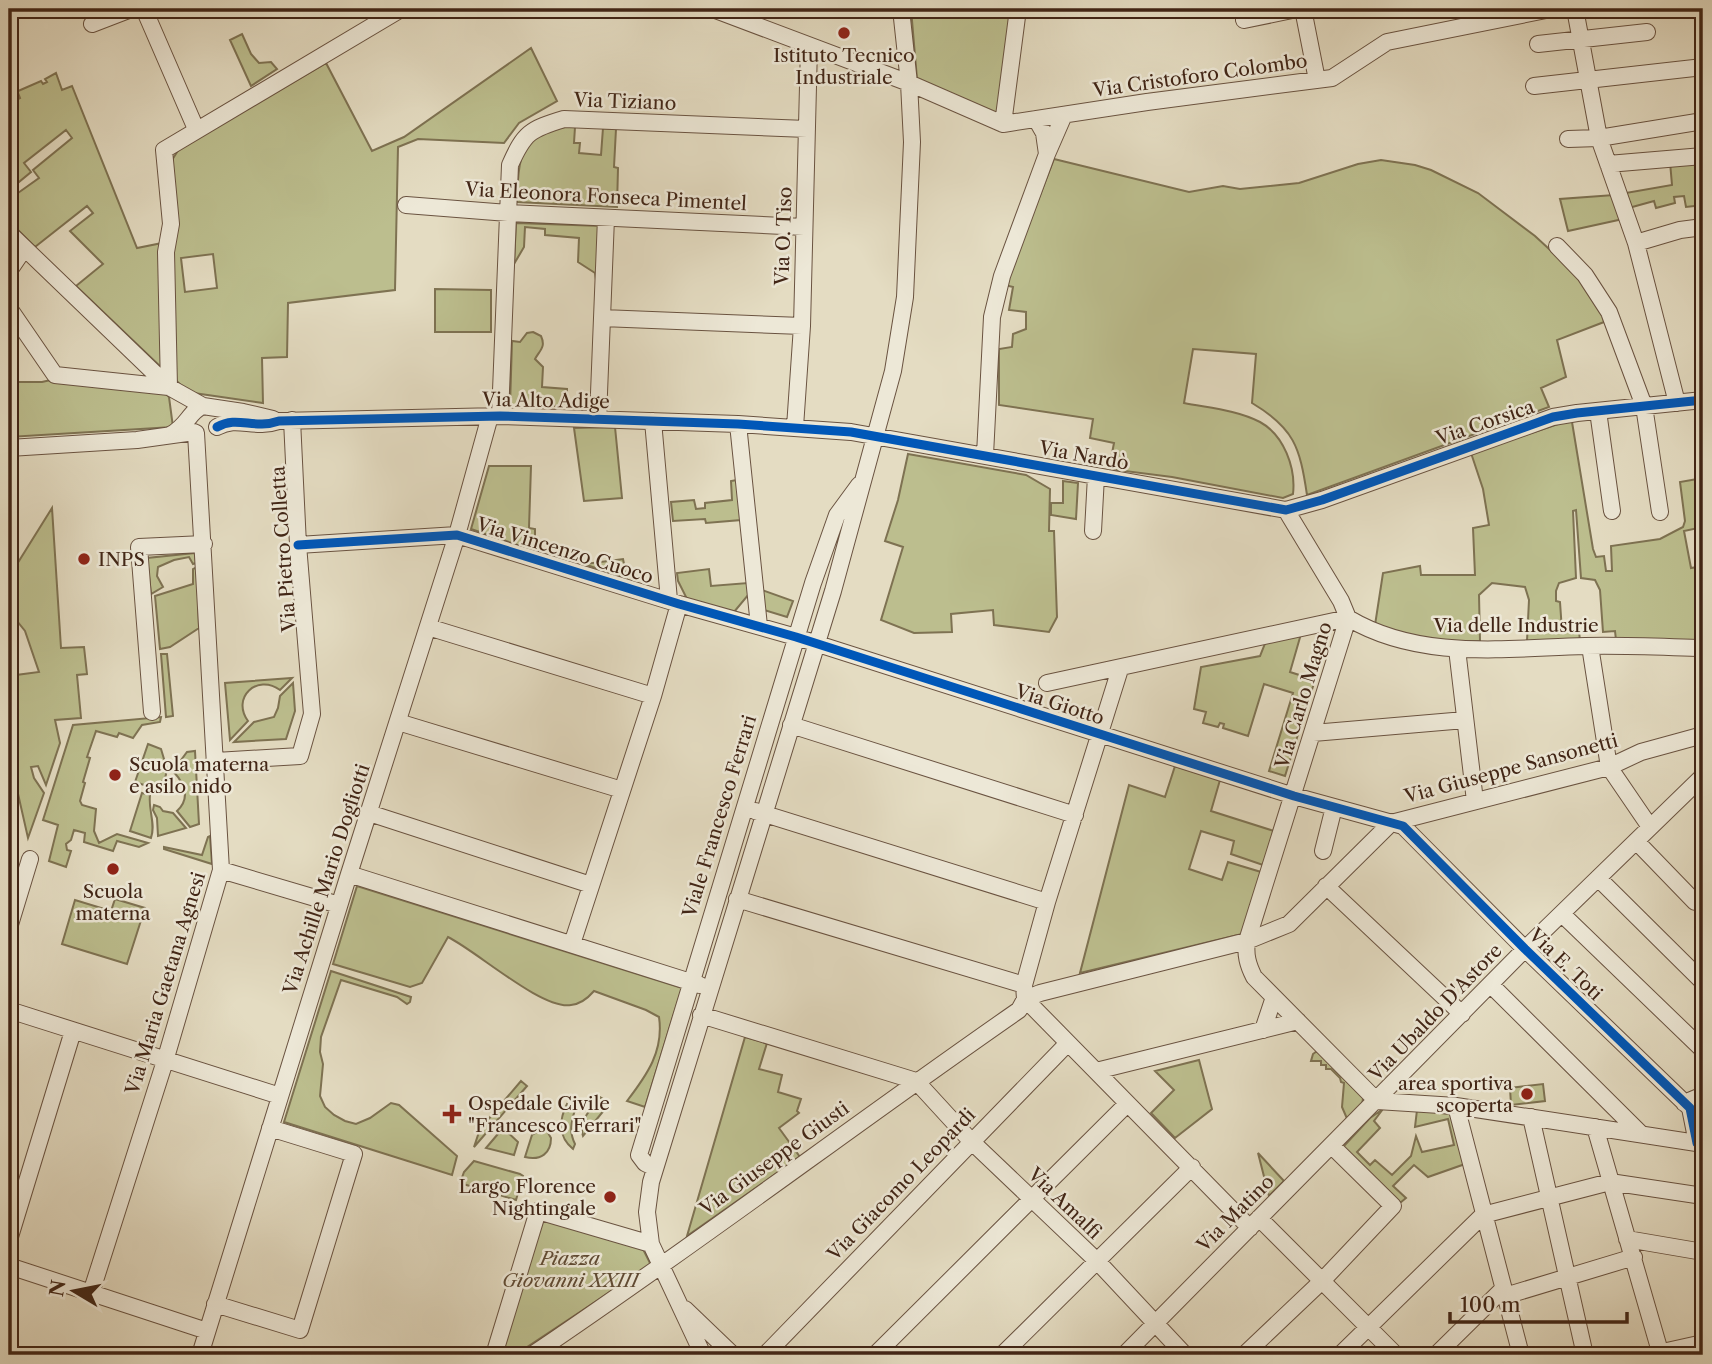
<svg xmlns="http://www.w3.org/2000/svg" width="1712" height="1364" font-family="'Libre Caslon Text',serif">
	<rect width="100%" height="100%" fill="#e4dcc2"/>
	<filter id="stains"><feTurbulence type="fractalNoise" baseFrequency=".00286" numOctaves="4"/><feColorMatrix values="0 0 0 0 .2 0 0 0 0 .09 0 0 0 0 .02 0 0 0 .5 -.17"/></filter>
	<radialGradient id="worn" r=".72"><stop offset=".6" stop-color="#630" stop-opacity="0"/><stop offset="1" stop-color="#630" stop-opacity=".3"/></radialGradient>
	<path fill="#bcbe8e" stroke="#7e7252" stroke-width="2" fill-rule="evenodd" d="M911 9H1012L999 114 917 79Z
		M242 34 251 54 259 63 271 62 277 69 251 86 230 40Z
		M531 48 557 101 519 123 504 143 418 139 398 147 395 290 288 303 287 357 262 358 263 403 187 392 174 378 170 259 172 160 179 149 326 63 372 151 404 137ZM213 254 217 288 185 292 181 258Z
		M56 73 62 90 72 86 137 248 162 243 165 371 76 286 103 264 70 231 93 213 87 206 35 247 9 221V175L11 172 9 169V104L20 98 18 93 9 98V95L41 81 43 84 47 82 45 79ZM66 130 72 138 33 170 39 178 18 193 13 187 31 172 24 163Z
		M565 127H575L574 143H580L579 153 601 155 603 128 616 129 614 167 618 168 617 207 517 202C518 177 516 145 543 132 550 129 559 128 565 127Z
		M1703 158V205L1686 207 1684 196 1674 197 1675 203 1656 208 1654 201 1625 209 1620 194 1672 185 1670 162Z
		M1054 159 1189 192 1223 186 1240 189 1299 183 1358 164 1381 160 1415 165 1431 170 1478 193 1535 236 1575 273 1602 311 1604 322 1557 340 1566 377 1541 388 1549 407 1307 495C1300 447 1294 428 1252 403L1256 354 1193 349 1184 403C1209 408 1237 410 1260 422 1284 435 1296 468 1293 494L1283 498 1172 477 1109 469 1114 443 1090 438 1093 419 999 405V349L1012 347 1013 334 1026 329V312L1009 310 1013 287 1005 285Z
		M1614 195 1623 219 1568 231 1560 199Z
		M516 223 602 226 598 294 595 273 578 262 579 238 545 235V229L525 227 524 247 514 264Z
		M435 289 491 290V332H435Z
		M533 332 541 336C546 347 540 350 535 359L543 367 542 387 567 389V406H510L512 341 520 342 527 333Z
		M55 379 162 390 169 397 173 427 9 437V382H42Z
		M1576 418 1572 422 1593 549 1596 557 1604 556 1606 571H1612L1611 546 1660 539 1683 527 1685 521 1680 482 1703 478V527L1684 531 1691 568 1703 566V644L1616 640 1615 631 1603 632 1600 590 1595 580 1581 578 1576 510 1573 511 1576 578 1559 583 1556 591V601L1560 602 1562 631H1579L1580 641H1527L1529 600 1525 587 1492 583 1479 595 1480 641 1442 642 1418 639 1375 625 1383 573 1420 566 1421 575H1475L1473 528 1489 525 1483 489 1471 453Z
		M615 427 622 498 584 501 574 428Z
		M908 454 1026 475 1050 489 1049 531H1054L1057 617 1049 632 994 625 993 610 951 614 952 632 914 633 881 620 903 547 885 541 898 500Z
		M489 466H531L529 528 535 529V551L471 529Z
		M737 480 741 520 706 523 705 519 673 521 671 502 694 500 696 509 705 508V503L732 500 731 481Z
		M1063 481 1078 483 1076 519 1051 515V503H1063Z
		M52 508 61 648 84 647 87 674 77 675 81 718 55 720 60 743 46 785 38 766 31 767 34 778 44 793 28 838 9 754V676L39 672 25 631 9 611 11 589 9 577Z
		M195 553 196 563 193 564 189 557 174 560 158 567 157 576 163 587 151 594 147 558Z
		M623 559 627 579 584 564H585Z
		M197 567 199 628 170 647 160 649 155 596 193 584V569Z
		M709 569 711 586 748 583 749 594 734 612 687 599 678 581 677 573Z
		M759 589 793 601 787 617 764 610Z
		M1301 634 1290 672 1315 680 1285 776 1269 771 1293 693 1264 684 1248 736 1223 728 1224 724 1220 723 1218 727 1203 723 1206 712 1194 709 1201 667 1260 656 1266 641Z
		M161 654H167L173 716 166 717Z
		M292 678 280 690C257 673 231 698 248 721L230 740 225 683Z
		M293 683 295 711 286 739 234 742 254 722 274 717 278 708 280 696Z
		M161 717 160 722 142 725 133 738 119 733 117 737 96 731 87 757 90 758 83 782 85 783 80 801 82 805 96 809 94 831 99 843 117 834 148 843 139 847 117 841 113 851 84 842 85 833 74 830 71 840 66 844 67 850 71 851 66 867 49 861 58 825 43 820 73 725Z
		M148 744 161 749 167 769 165 779 153 788 135 782Z
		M195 751 199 824 190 827 177 811C191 798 185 784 173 771L187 752Z
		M1175 766 1220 780 1211 811 1274 831 1263 865 1231 854 1234 841 1201 831 1189 869 1222 880 1228 862 1261 872 1242 934 1080 973 1129 785 1165 797Z
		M142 793 150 795C148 810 156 824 151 838L130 831Z
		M154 805 160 807 163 811 173 813 186 828 158 836 157 818 153 810Z
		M210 836 212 864 164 849V847L202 855 208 837Z
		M357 886 682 988 645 1107 627 1101C647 1075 664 1051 659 1017L646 1010 594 991C588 998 581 1004 571 1005 542 1010 478 952 448 937L422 983 410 987 333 964Z
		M115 899 145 908 127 964 62 944 75 900 111 911Z
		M331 971 411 997 410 1002 407 1004 397 997 341 980 321 1037 320 1052 323 1064 320 1096 325 1107 334 1115 345 1121 356 1124 370 1118 391 1103 399 1105 457 1156 452 1175 284 1122Z
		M745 1037 767 1043 759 1069 782 1075 778 1092 801 1099 797 1111 799 1113 779 1128 800 1157 687 1236Z
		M1317 1051 1363 1098 1362 1106 1348 1121 1342 1107 1344 1083 1341 1082 1340 1078 1331 1069H1326V1065H1321V1061H1311L1313 1054Z
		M1199 1060 1212 1109 1175 1138 1151 1113 1174 1090 1155 1071Z
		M521 1081 527 1086 474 1147 480 1129Z
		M1543 1084 1545 1101 1511 1105 1510 1088Z
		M600 1097 610 1103 583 1136C578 1121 591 1109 600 1097Z
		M567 1104 575 1110C571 1122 569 1132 575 1144L573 1149C558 1137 559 1120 567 1104Z
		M1383 1109 1374 1121 1380 1128 1357 1152 1370 1165 1375 1160 1392 1175 1411 1156 1416 1136 1422 1152 1454 1145 1448 1119 1415 1127 1417 1110 1451 1114 1465 1164 1428 1177 1414 1165 1393 1186 1406 1198 1400 1203 1343 1147 1370 1118Z
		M503 1128 518 1142 514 1155 486 1148Z
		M542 1129 547 1131 551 1138C551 1153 541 1161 525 1157L532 1135Z
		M1258 1153 1284 1181 1269 1196Z
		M474 1161 520 1174 523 1176 516 1200 460 1183 464 1172Z
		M541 1219 643 1249 651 1265 515 1355H502L501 1351Z"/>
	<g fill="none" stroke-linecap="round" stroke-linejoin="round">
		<defs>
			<path id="minor" d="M144 9 196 129
				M713 9 909 83 1003 124 1147 102 1332 78 1387 42 1551 9
				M1303 9 1317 80
				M1575 9 1599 138 1636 243 1677 403
				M1244 20 1297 9
				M92 24 131 9
				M1538 44 1647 32
				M1534 86 1703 67
				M1003 124 1018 9
				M1568 139 1599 138 1703 121
				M1047 154 1064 115
				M1608 164 1703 156
				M406 205 508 213 804 227
				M9 233 169 387 203 406 243 412 273 419
				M1636 243 1680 230 1703 227
				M1557 246 1585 275 1609 312 1644 406 1660 512
				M9 271 24 249
				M9 308 55 375 169 387
				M602 318 802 326
				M169 387 166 252 171 224 164 150 401 9
				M1598 411 1612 511
				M500 416 510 165C524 133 530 129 564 119L807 129
				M598 418 606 218
				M653 421 669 600
				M738 424 759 626
				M217 427C238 415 253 430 279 421L500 416 738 424 851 432 1286 510 1322 500 1553 417 1577 413 1703 400
				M795 427 802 326 809 46
				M170 435C188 426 189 411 203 406
				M9 448 137 440 194 432
				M985 455 992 317 1002 276 1047 154 1044 133 1036 119
				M1286 510 1341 601 1348 618 1247 941C1245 955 1248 965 1254 977L1377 1101
				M1093 531 1096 476
				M298 545 457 535 679 604 796 637 1294 796 1403 826 1525 949 1690 1108 1697 1143
				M428 627 653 696
				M1590 646 1609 767 1650 827
				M1457 649 1475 801
				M1047 683 1348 618C1420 661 1506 648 1585 646 1624 645 1664 647 1703 648
				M152 712 139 547 204 544
				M398 722 622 790
				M791 725 1075 815
				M1313 733 1465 720
				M216 761 300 756 312 714 298 545 292 420
				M755 811 1047 902
				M369 813 591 885
				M1636 841 1695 902
				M1323 851 1334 807
				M221 870 339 905
				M349 874 700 985
				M1598 878 1703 982
				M1326 886 1462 1014
				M737 899 1024 985
				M1562 914 1703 1050
				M9 928 30 859
				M572 944 653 696 679 604
				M1491 985 1641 1134
				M9 1010 280 1096
				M701 1015 916 1081 971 1141 1097 1261 1185 1355
				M1263 1030 1274 997
				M1096 1071 1298 1021
				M1377 1101 1456 1106 1703 1144
				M1684 1103 1703 1095
				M1456 1106 1521 1355
				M1531 1117 1585 1355
				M1595 1127 1661 1355
				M655 1168 645 1163 639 1155 813 583 837 515 859 485
				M1259 1218 1396 1355
				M1250 1228 1025 999 1040 993 1247 941 1289 924 1391 823 1609 767 1641 752 1703 735
				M1627 1239 1703 1252
				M9 1240 73 1031
				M9 1266 207 1331
				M91 1293 165 1061 221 870 196 433
				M1505 1296 1634 1257
				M215 1304 300 1330 354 1154 270 1128
				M685 1309 733 1355
				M200 1355 349 874 457 535 490 416
				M494 1355 538 1211 651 1244
				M532 1355C697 1244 856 1123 1019 1010L1025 999 1024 985 1047 902 1120 669
				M703 1355 651 1244 647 1212 651 1182 833 591 893 371 905 297 912 142 909 83 901 9
				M765 1355 1068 1043
				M875 1355 1127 1104
				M1002 1355 1192 1167
				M1124 1355 1525 949 1703 776
				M1244 1355 1322 1281 1393 1206 1332 1146
				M1340 1355 1483 1215 1610 1182 1703 1196
				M1436 1355 1503 1289
				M1649 1355 1703 1343"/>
		</defs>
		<use href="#minor" stroke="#6a5341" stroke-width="18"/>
		<use href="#minor" stroke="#ede8d7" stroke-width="16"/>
		<defs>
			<path id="cycleway" d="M217 427C238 415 253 430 279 421L500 416 738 424 851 432 1286 510 1322 500 1553 417 1577 413 1703 400
				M298 545 457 535 679 604 796 637 1294 796 1403 826 1525 949 1690 1108 1697 1143"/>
		</defs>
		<use href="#cycleway" stroke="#ede8d7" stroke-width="13"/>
		<use href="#cycleway" stroke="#0057b8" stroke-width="9"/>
	</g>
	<g fill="#8f2418" stroke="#ede8d7" stroke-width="2.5">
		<circle cx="844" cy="33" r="7"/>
		<circle cx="84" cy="559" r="7"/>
		<circle cx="115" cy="775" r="7"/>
		<circle cx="113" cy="869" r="7"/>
		<circle cx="1527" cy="1094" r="7"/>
		<path d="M448.5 1103.5h7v7h7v7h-7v7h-7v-7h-7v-7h7z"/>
		<circle cx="610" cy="1197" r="7"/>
	</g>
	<g text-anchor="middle" stroke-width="5" stroke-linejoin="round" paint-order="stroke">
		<g font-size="19" fill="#412516" stroke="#ede8d7" text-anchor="start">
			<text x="844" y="62" text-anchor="middle">Istituto Tecnico<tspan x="844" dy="22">Industriale</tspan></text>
			<text x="98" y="566">INPS</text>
			<text x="129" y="771">Scuola materna<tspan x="129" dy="22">e asilo nido</tspan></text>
			<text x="113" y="898" text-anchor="middle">Scuola<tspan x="113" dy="22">materna</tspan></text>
			<text x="1513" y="1090" text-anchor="end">area sportiva<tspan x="1513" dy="22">scoperta</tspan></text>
			<text x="468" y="1110">Ospedale Civile<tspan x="468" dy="22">"Francesco Ferrari"</tspan></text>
			<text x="596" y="1193" text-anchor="end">Largo Florence<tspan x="596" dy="22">Nightingale</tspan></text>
		</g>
		<g font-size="19" fill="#412516" stroke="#ede8d7">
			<text transform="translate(1200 75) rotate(-8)" y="7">Via Cristoforo Colombo</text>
			<text transform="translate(625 101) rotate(2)" y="7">Via Tiziano</text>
			<text transform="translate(606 196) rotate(3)" y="7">Via Eleonora Fonseca Pimentel</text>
			<text transform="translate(783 236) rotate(-88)" y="7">Via O. Tiso</text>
			<text transform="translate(546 400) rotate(1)" y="7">Via Alto Adige</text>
			<text transform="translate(1485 422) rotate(-19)" y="7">Via Corsica</text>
			<text transform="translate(1084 455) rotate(10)" y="7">Via Nardò</text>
			<text transform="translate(283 549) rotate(-94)" y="7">Via Pietro Colletta</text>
			<text transform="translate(565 550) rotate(17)" y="7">Via Vincenzo Cuoco</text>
			<text x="1516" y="632">Via delle Industrie</text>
			<text transform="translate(1303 695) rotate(-73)" y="7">Via Carlo Magno</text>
			<text transform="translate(1060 704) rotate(18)" y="7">Via Giotto</text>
			<text transform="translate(1511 768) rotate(-15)" y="7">Via Giuseppe Sansonetti</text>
			<text transform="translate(719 816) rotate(-73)" y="7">Viale Francesco Ferrari</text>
			<text transform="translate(326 879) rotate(-72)" y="7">Via Achille Mario Dogliotti</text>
			<text transform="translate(1566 964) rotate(44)" y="7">Via E. Toti</text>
			<text transform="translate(165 983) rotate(-73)" y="7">Via Maria Gaetana Agnesi</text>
			<text transform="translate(1435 1012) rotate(-46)" y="7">Via Ubaldo D'Astore</text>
			<text transform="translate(774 1158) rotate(-36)" y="7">Via Giuseppe Giusti</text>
			<text transform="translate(901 1184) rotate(-46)" y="7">Via Giacomo Leopardi</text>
			<text transform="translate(1065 1203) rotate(44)" y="7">Via Amalfi</text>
			<text transform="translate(1235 1213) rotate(-45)" y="7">Via Matino</text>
		</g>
		<g font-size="19" font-style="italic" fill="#604b34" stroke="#ede8d7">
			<text x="570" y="1265">Piazza<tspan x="570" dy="22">Giovanni XXIII</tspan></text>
		</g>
	</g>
	<rect width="1712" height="1364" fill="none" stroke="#e4dcc2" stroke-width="35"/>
	<rect x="10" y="10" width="1691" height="1343" fill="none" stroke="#412516" stroke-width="3.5"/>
	<rect x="18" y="18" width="1677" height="1329" fill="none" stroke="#412516" stroke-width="2"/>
	<g transform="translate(74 1291) rotate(280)" stroke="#ede8d7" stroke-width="5" paint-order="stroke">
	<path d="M0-5L12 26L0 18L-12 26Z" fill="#412516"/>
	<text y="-10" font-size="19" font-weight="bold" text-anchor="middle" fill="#412516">N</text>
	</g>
	<path d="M1450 1312v10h177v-10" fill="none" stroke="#412516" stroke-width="3.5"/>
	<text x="1460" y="1312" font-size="21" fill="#412516" stroke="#ede8d7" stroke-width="5" paint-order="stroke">100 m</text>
	<rect width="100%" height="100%" filter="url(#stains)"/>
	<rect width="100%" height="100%" fill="url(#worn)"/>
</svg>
